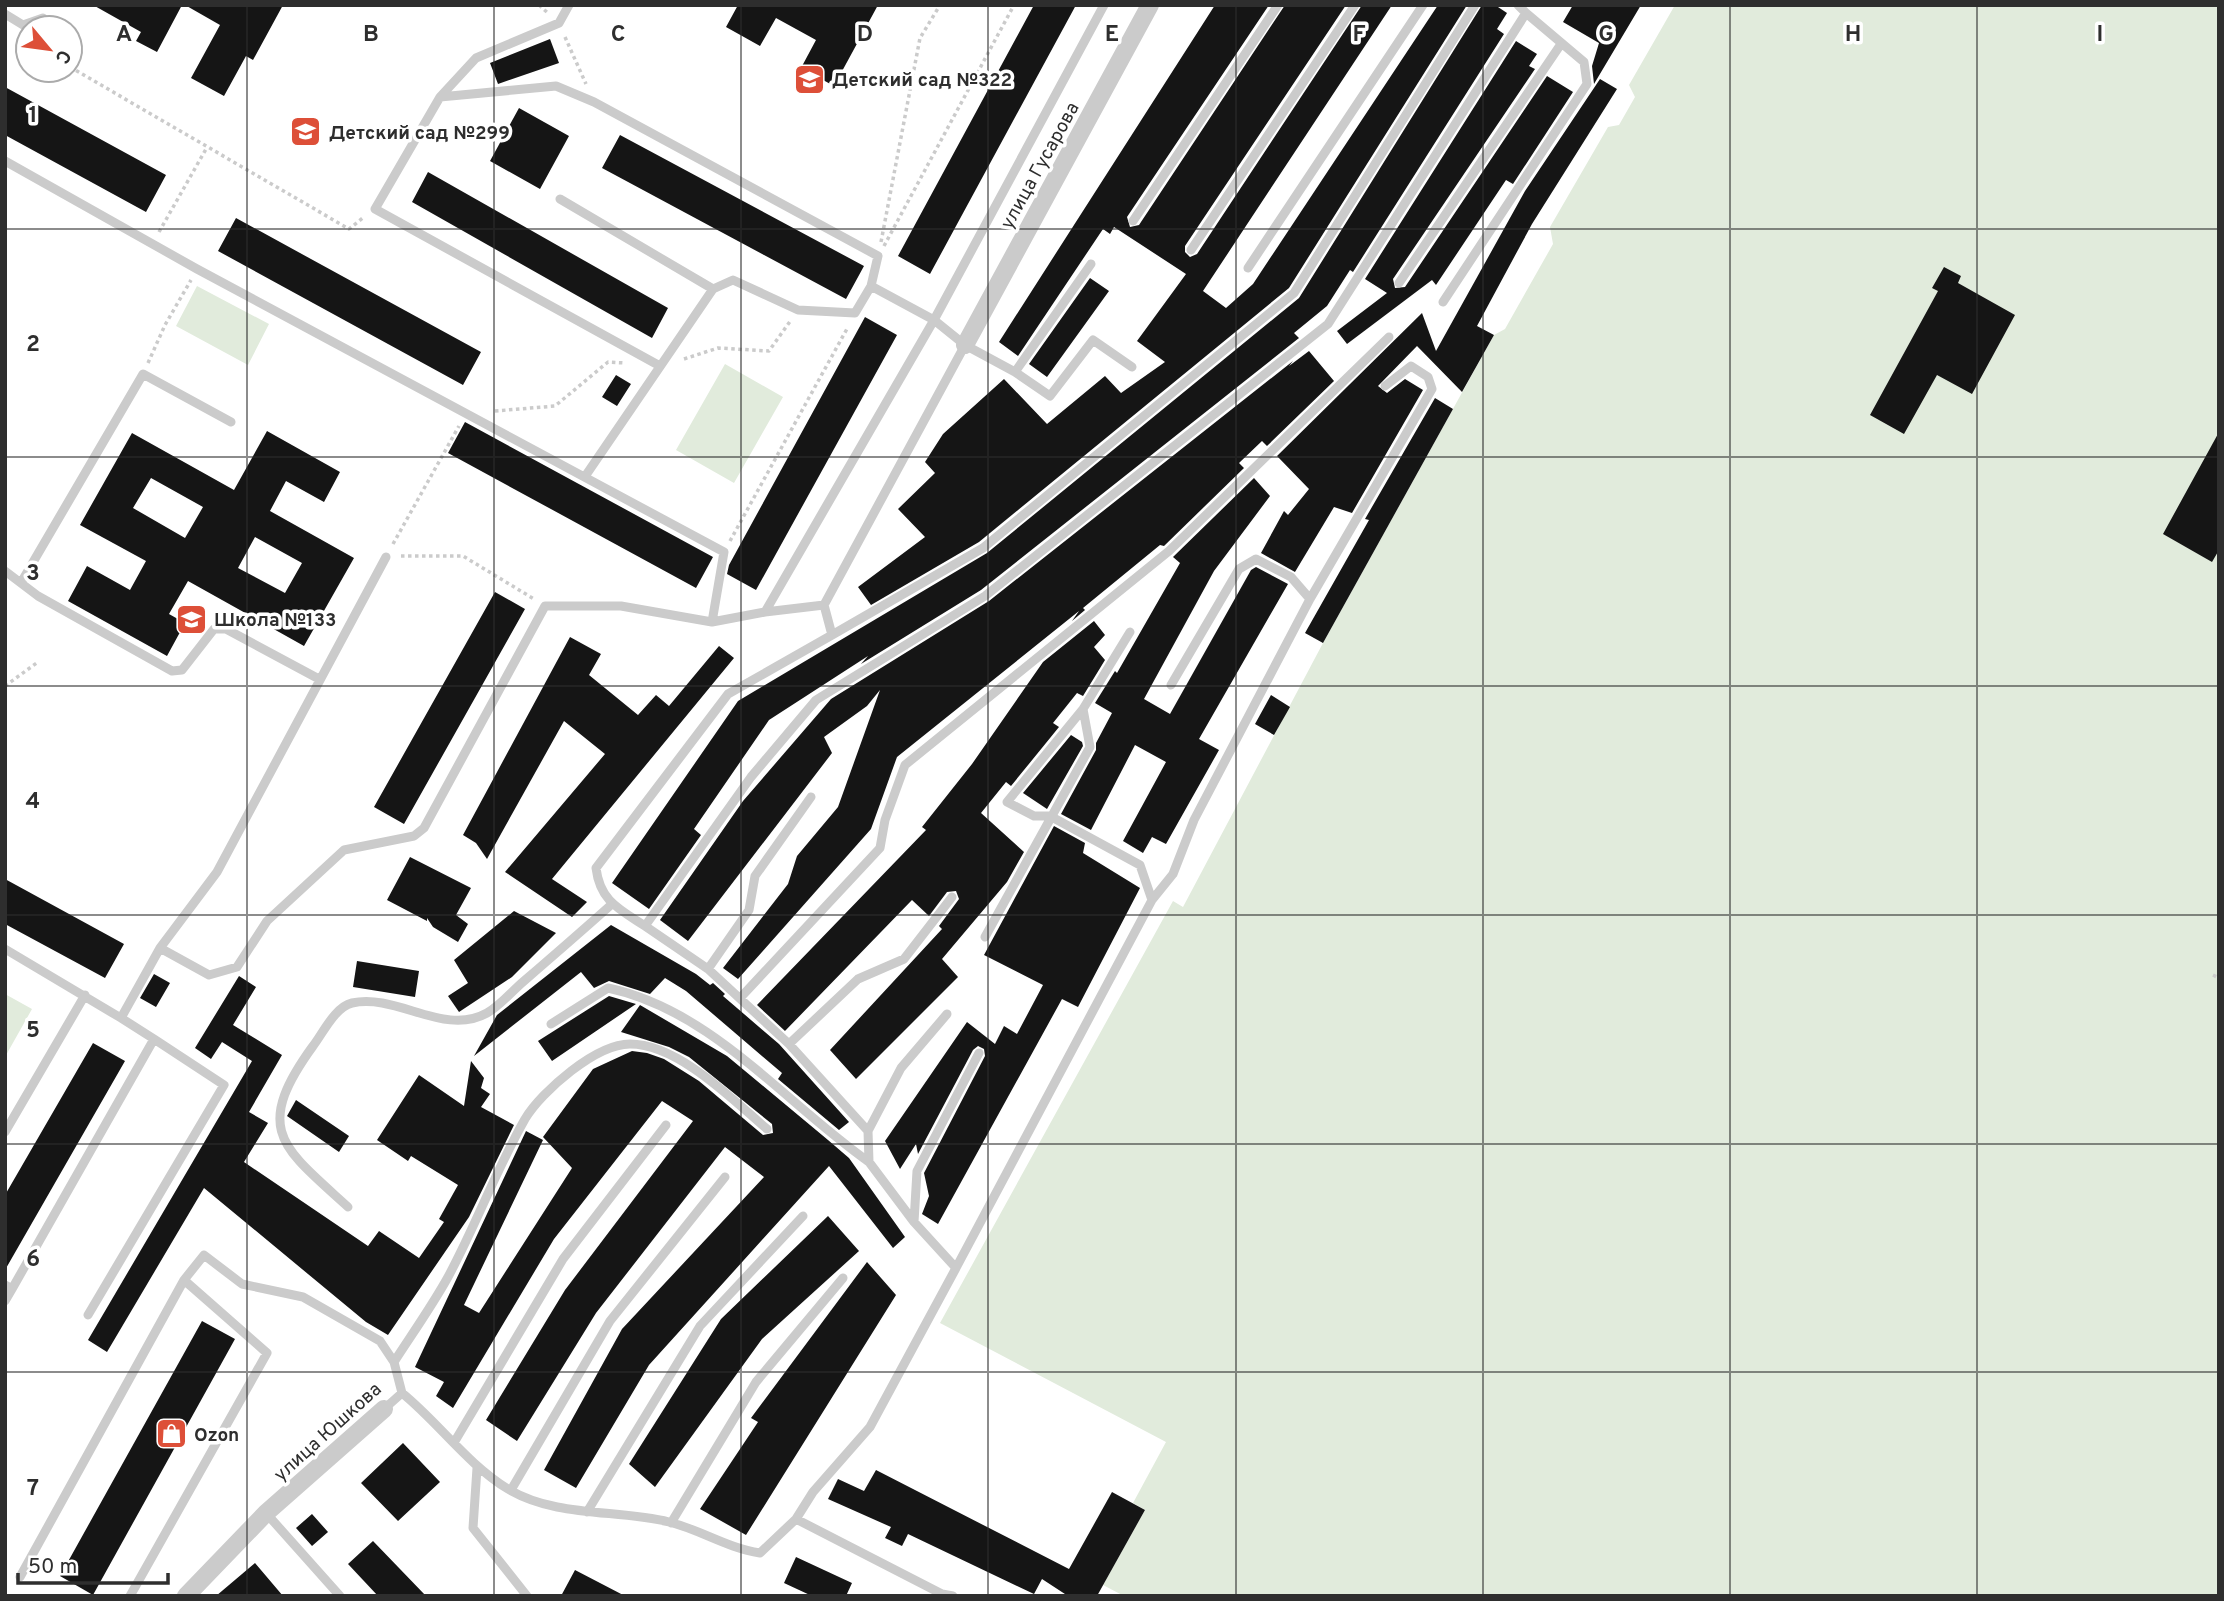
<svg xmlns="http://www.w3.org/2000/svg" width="2224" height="1601" font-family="Overpass,sans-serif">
	<rect width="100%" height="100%" fill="#fff"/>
	<path fill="#e1ebdc" d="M1675 5H2219V1596H1124L1103 1585 1145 1510 1133 1503 1166 1442 940 1323 1173 901 1183 907 1323 643 1494 335 1505 329 1553 244 1550 227 1608 127 1619 125 1635 97 1629 85Z
		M197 286 269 324 248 365 176 326Z
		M725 364 783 397 734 483 676 450Z
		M5 994 32 1009 5 1057Z"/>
	<path fill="#151515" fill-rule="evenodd" d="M93 5H182L157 52 136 41 141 32Z
		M185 5H283L253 60 246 56 224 96 191 78 220 25Z
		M738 5H878L834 86 801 68 816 40 776 18 760 46 726 27Z
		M1034 5H1076L930 274 898 256Z
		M1215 5H1269L1127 217 1130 227 1139 225 1285 5H1346L1185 246V252L1190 257 1197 254 1362 5H1392L1203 291 1226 308 1253 284 1438 5H1467L1289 288 979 542 871 605 858 587 925 537 898 509 935 473 925 462 943 434 1004 379 1047 424 1105 376 1121 393 1165 362 1137 341 1186 274 1114 227 1110 234 1103 229 1018 356 999 342Z
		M1482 5H1495L1507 13 1497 29 1504 34 1353 272 1350 270 1327 306 1294 333 1299 338 981 590 861 664 868 656 769 720 694 829 701 835 649 909 612 883 738 701 987 553 1299 298Z
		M1573 5H1641L1594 84 1592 66 1599 43 1563 22Z
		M550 39 559 63 498 84 490 63Z
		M1516 41 1537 54 1529 66 1535 69 1393 279 1395 288 1405 287 1547 76 1573 92 1513 184 1506 180 1436 285 1432 280 1347 344 1337 331 1387 293 1365 279Z
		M1600 79 1617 89 1532 224 1477 326 1494 335 1462 392 1417 346 1378 386 1387 393 1405 379 1423 390 1352 513 1334 507 1295 572 1261 553 1284 511 1288 515 1309 489 1277 456 1422 313 1436 351 1525 191Z
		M5 87 166 175 146 212 5 135Z
		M519 108 569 136 540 189 490 161Z
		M620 135 864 266 846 299 602 168Z
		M428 172 668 308 652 338 412 202Z
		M236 218 481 352 463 385 218 251Z
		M1944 267 1961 276 1958 283 2015 315 1972 394 1937 375 1904 434 1870 415 1938 291 1932 288Z
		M1090 278 1109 291 1047 377 1029 364Z
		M865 317 897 335 756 590 727 574 729 565Z
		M1309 351 1334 381 1267 446 1262 441 1239 463 1244 468 1164 546 1160 545 1083 608 1085 610 1072 621 1079 611 897 757 871 829 738 979 723 968 788 884 797 856 838 807 880 690 867 706 824 737 832 753 688 941 660 920 743 801 831 699 989 601 1293 361 1289 366Z
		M616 375 631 384 617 406 602 397Z
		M1435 398 1453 409 1323 643 1305 633 1369 520 1365 519Z
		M465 422 713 557 696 588 448 453Z
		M267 431 340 472 324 502 286 481 270 511 354 558 304 646 188 581 169 614 185 623 167 656 68 601 87 566 130 590 146 561 80 525 132 433 234 490ZM151 478 203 507 185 538 133 508ZM255 537 302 563 285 593 238 568Z
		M2219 432V550L2212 562 2163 534Z
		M1254 478 1270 496 1214 571 1144 699 1170 714 1251 570 1256 567 1288 584 1199 739 1219 750 1166 844 1152 837 1143 853 1123 841 1166 762 1135 745 1091 830 1061 814 1096 750V743L1112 713 1095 703 1115 671 1117 673 1180 563 1173 557Z
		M495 592 525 609 404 824 374 807Z
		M1094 621 1105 635 1094 647 1105 660 1083 696 1077 693 1053 723 1059 727 1011 786 1006 782 981 813 1024 852 1007 882 942 959 958 977 856 1079 830 1050 942 929 939 926 959 899 956 891 947 892 929 916 912 900 785 1031 757 1005 926 830 922 827 972 764 1043 662Z
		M570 637 601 654 589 675 638 715 656 695 669 706 719 646 734 658 552 879 587 902 572 917 505 872 605 754 564 721 487 859 476 843 463 835Z
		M1271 695 1290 707 1274 735 1255 724Z
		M1071 735 1082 742 1083 746 1047 809 1023 793Z
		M1054 826 1085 843 1083 853 1140 888 1078 1007 1062 999 938 1224 922 1214 929 1196 924 1173 985 1056 984 1049 978 1046 973 1050 918 1154 916 1144 900 1169 885 1141 967 1022 995 1044 1004 1026 1017 1034 1043 985 984 955Z
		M410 857 471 888 456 915 468 924 458 942 433 927 427 918V921L387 900Z
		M5 879 124 944 105 978 5 924Z
		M514 911 556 933 512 977 459 1012 448 996 468 983 454 960Z
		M611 925 696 974 710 985 713 983 725 994 723 996 779 1044 849 1122 839 1130 778 1079 782 1073 686 991 665 978 650 994 609 981 594 988 581 972 474 1056 497 1015Z
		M357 961 419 971 415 997 353 987Z
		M154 974 170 983 156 1007 140 998Z
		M239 976 256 987 233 1025 282 1055 249 1112 268 1123 244 1162 368 1246 379 1231 419 1258 444 1222 439 1219 458 1185 411 1156 408 1161 377 1140 419 1075 464 1106 471 1061 484 1078 481 1088 490 1094 481 1107 514 1125 469 1217 388 1335 366 1322 204 1188 107 1352 88 1340 252 1061 222 1042 211 1059 195 1048Z
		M609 996 636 1004 552 1061 538 1041Z
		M640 1005 727 1056 828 1140 849 1158 905 1237 893 1248 829 1166 649 1365 576 1488 544 1470 622 1329 764 1177 725 1147 596 1313 517 1441 486 1420 565 1290 693 1121 662 1101 554 1239 453 1408 436 1396 444 1382 415 1367 526 1131 543 1140 464 1305 479 1313 572 1168 543 1137 593 1069 632 1051 647 1053 664 1059 699 1081 763 1135 773 1133 772 1124 689 1057 669 1047 621 1032Z
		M93 1043 125 1061 5 1270V1195Z
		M296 1100 349 1136 339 1152 287 1116Z
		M828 1216 859 1251 762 1339 655 1487 629 1464 721 1319Z
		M867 1262 896 1295 746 1535 700 1509 758 1422 751 1418Z
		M202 1321 235 1339 93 1595 60 1576Z
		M403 1443 440 1482 398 1521 361 1483Z
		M876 1470 1069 1569 1112 1492 1145 1510 1097 1596H1068L1042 1579 1034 1594 908 1534 902 1546 885 1538 891 1527 828 1499 838 1479 864 1491Z
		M312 1514 328 1532 312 1546 296 1528Z
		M373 1541 426 1596H378L348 1564Z
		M796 1557 852 1583 846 1596H812L784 1583Z
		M255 1563 283 1596H216Z
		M575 1570 625 1596H561Z"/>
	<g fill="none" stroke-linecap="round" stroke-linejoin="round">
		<path stroke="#cbcbcb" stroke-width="3.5" stroke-dasharray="3.5 3.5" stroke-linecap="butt" d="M539 5 549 14
			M565 37 586 84
			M70 67 349 229 364 217
			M159 232 206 149
			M881 242 920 38 940 5
			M884 246 1014 5
			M684 359 718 348 769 351 791 320
			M148 363 165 325 191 280
			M495 411 555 406 608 362 625 363
			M730 541 848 327
			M393 544 459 426
			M401 556H463L534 599
			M5 686 38 662
			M2213 975 2219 978"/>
		<path stroke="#cbcbcb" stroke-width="9" d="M569 5 559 23 476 58 440 97 375 209 660 366
			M5 14 23 25 43 18
			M440 97 556 86 594 102 878 256 871 286
			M5 161 197 269 724 552 712 622
			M560 199 713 289
			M1133 221 1278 5
			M1191 250 1355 5
			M1248 268 1423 5
			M1399 283 1561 44
			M1443 302 1587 84 1584 62 1526 13
			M1015 372 1091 264
			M586 475 713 289 733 280 798 310 855 313 871 286 934 320 965 345 1015 372 1050 396 1093 340 1132 367
			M5 571 38 596 172 671 182 670 214 629H226L319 679
			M22 581 143 374 231 422
			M765 612 934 320 1104 5
			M1130 632 1083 709 1007 802 1034 816H1050L1140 865 1152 900
			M832 635 983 548 1294 293 1475 5
			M1171 685 1239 569 1256 559 1291 577 1310 599
			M645 926C619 909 600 901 596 868L728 694 832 635 824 605
			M985 937 1090 747 1083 709
			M160 948 209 975 237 967 267 921 344 850 414 836 424 828 545 606H621L712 622 765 612 824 605 965 345
			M5 949 121 1018 160 948 217 872 386 557
			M708 969 749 910 755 876 811 797
			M741 997 880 848 885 820 905 765 1169 551 1389 337
			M551 1024 608 988C712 1010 785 1103 869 1162
			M789 1044 858 979 904 959 952 897
			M868 1131 901 1068 947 1014
			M5 1132 85 995
			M348 1207C282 1147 252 1130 313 1046 323 1033 335 1007 352 1003 397 993 444 1037 487 1013 500 1006 512 991 524 981 553 956 583 930 612 904
			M914 1222 917 1171 979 1053
			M956 1268 1152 900 1173 874 1194 820 1310 599 1432 389 1428 377 1411 366 1385 386
			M184 1280 204 1255 242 1284 303 1297 380 1341 394 1362 402 1393
			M5 1285 12 1289 5 1301
			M12 1289 154 1039 121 1018
			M88 1315 224 1085 154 1039
			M394 1362C412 1334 432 1306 448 1277 476 1225 496 1170 525 1119 542 1091 596 1044 630 1044 678 1044 732 1099 767 1129
			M384 1409 402 1393C439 1423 467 1464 508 1489 557 1518 617 1509 669 1522 701 1530 727 1548 760 1553L796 1519 813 1492 870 1427 956 1268 914 1222 869 1162 868 1131 789 1044 708 969 645 926 751 777 816 700 985 596 1328 324 1526 13 1518 5
			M455 1441 563 1259 666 1125
			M477 1468 473 1528 527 1596
			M511 1490 610 1321 725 1177
			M587 1512 700 1326 803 1216
			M266 1513 340 1596
			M796 1519 942 1594 953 1596
			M671 1523 756 1382 843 1278
			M20 1577 184 1280 267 1353 130 1596"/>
		<path stroke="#cbcbcb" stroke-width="18" d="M965 345 1150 5
			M186 1596 266 1513 384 1409"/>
	</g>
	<path fill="none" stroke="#2e2e2e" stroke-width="2" stroke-opacity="0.55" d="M247 5V1596M494 5V1596M741 5V1596M988 5V1596M1236 5V1596M1483 5V1596M1730 5V1596M1977 5V1596M5 229H2219M5 457H2219M5 686H2219M5 915H2219M5 1144H2219M5 1372H2219"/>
	<defs>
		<symbol id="school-square" viewBox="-11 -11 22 22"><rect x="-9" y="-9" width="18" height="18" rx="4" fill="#dd4f38" stroke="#fff"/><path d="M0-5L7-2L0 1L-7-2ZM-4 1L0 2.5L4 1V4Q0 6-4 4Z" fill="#fff"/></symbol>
		<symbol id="shop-square" viewBox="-11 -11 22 22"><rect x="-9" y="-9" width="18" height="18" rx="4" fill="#dd4f38" stroke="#fff"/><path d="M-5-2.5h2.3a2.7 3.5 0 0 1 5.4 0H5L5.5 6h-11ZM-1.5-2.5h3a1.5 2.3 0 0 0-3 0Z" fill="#fff"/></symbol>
	</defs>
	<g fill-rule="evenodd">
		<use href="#school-square" x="792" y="62" width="35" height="35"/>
		<use href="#school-square" x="288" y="114" width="35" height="35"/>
		<use href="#school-square" x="174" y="602" width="35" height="35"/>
		<use href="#shop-square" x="154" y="1416" width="35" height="35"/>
	</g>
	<g text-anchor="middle" stroke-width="7" stroke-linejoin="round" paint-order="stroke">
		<g font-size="19" font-weight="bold" fill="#2e2e2e" stroke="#fff" text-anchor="start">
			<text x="832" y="86">Детский сад №322</text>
			<text x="329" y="139">Детский сад №299</text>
			<text x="214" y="626">Школа №133</text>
			<text x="194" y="1441">Ozon</text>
		</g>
		<g font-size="19" fill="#2e2e2e" stroke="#fff">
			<text transform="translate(1039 165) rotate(-61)" y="7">улица Гусарова</text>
			<text transform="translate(327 1431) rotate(-42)" y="7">улица Юшкова</text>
		</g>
	</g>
	<g font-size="23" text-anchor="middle" font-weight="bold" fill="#2e2e2e" stroke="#fff" stroke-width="7" stroke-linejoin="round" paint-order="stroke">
		<text x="124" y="41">A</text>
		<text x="371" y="41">B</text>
		<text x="618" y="41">C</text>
		<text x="865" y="41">D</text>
		<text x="1112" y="41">E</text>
		<text x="1359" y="41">F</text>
		<text x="1606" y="41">G</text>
		<text x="1853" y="41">H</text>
		<text x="2100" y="41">I</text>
		<text x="33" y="122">1</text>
		<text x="33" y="351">2</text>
		<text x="33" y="580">3</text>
		<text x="33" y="808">4</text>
		<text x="33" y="1037">5</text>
		<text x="33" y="1266">6</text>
		<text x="33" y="1495">7</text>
	</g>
	<rect width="2224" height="1601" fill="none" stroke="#2e2e2e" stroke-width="14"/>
	<g transform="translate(49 49) rotate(119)"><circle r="33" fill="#ffffff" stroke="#ababab" stroke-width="2"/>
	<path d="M0-5L12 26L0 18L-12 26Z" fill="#dd4f38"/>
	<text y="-10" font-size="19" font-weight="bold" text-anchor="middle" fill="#2e2e2e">С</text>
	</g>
	<path d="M18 1573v10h150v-10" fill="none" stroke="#2e2e2e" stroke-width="3.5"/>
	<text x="28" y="1573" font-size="21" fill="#2e2e2e" stroke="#ffffff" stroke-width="5" paint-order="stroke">50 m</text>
</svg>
